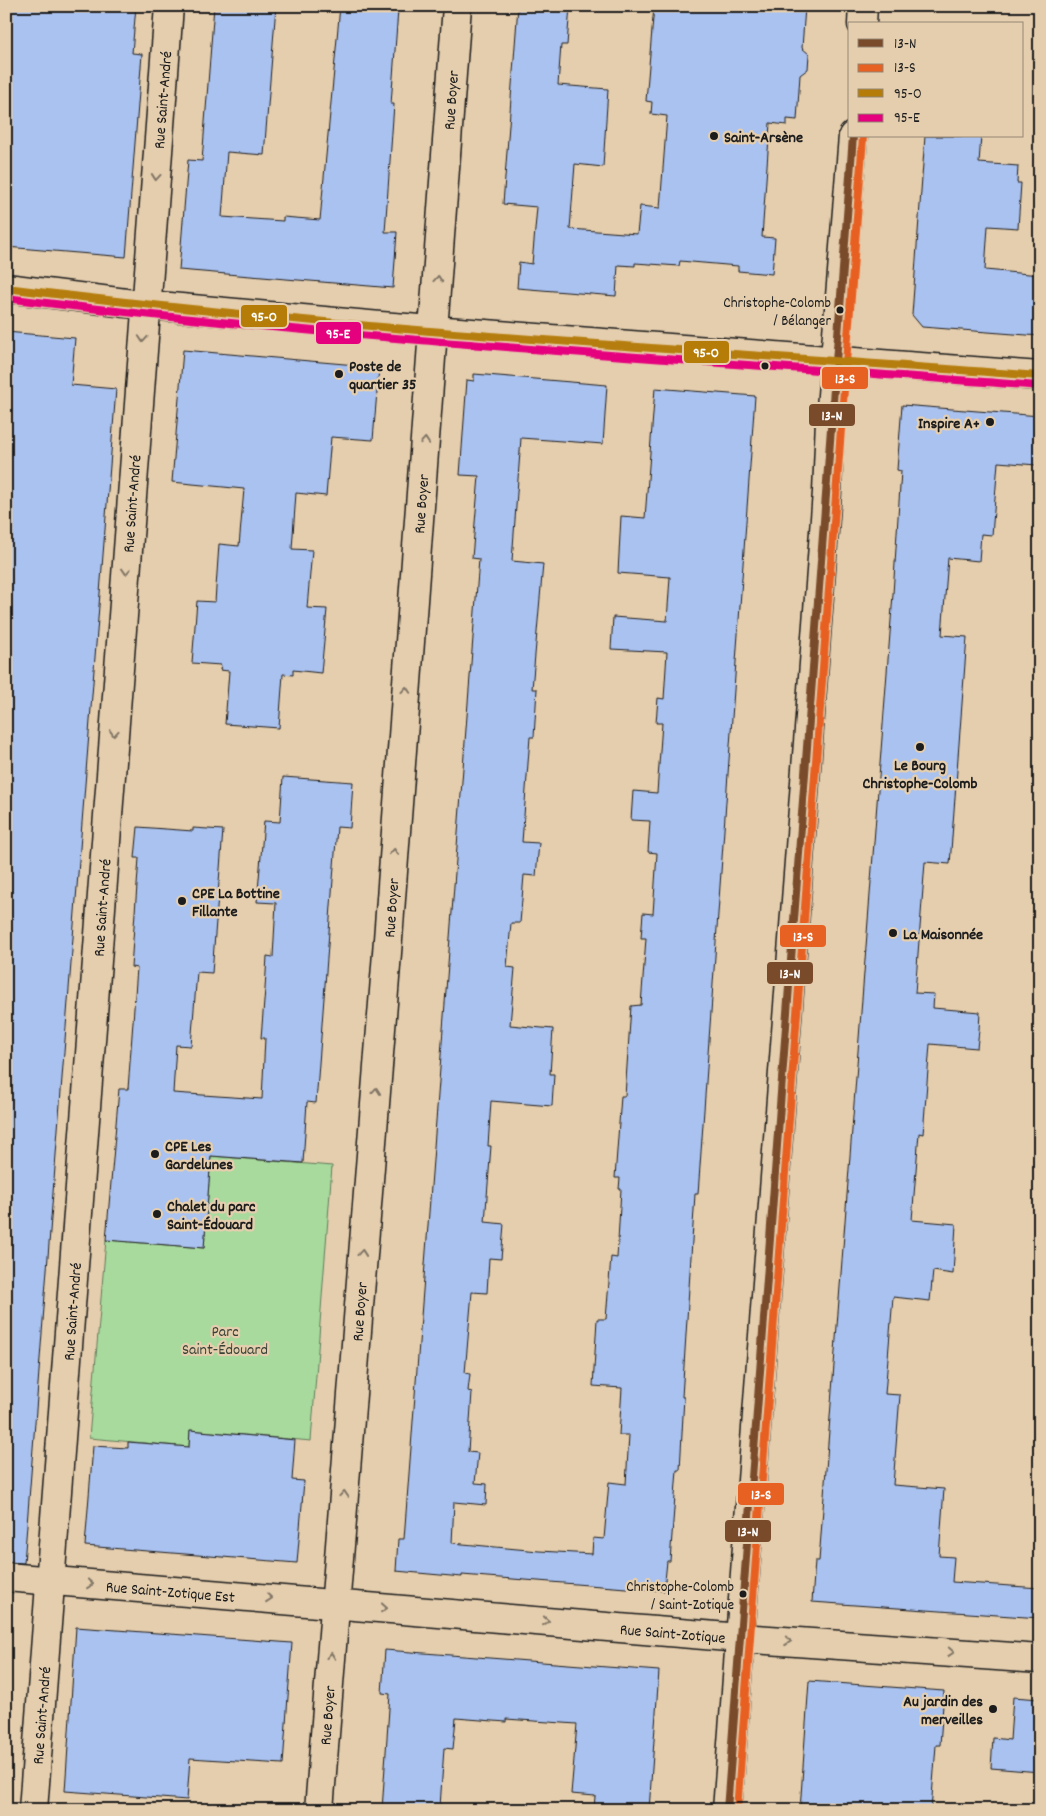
<svg xmlns="http://www.w3.org/2000/svg" width="1046" height="1816" font-family="Dekko,sans-serif">
	<rect width="100%" height="100%" fill="#e5ceae"/>
	<filter id="ink" filterUnits="userSpaceOnUse"><feTurbulence type="fractalNoise" baseFrequency=".02" numOctaves="2"/><feDisplacementMap in="SourceGraphic" scale="10" xChannelSelector="R" yChannelSelector="G"/><feConvolveMatrix kernelMatrix="1 2 1 2 8 2 1 2 1" color-interpolation-filters="sRGB"/></filter>
	<g filter="url(#ink)">
		<path fill="#a7da9c" stroke="#627b5c" d="M211 1156 332 1166 311 1441 190 1430 189 1447 89 1438 106 1240 204 1248Z"/>
		<path fill="#aac2f0" stroke="#1c1c1c" d="M7 6H136L132 53 142 54 126 257 6 247Z
			M214 6H276L264 155 227 152 222 217 283 221V217L320 220 340 6 398 10 391 104H394L385 232H397L393 288 179 270 188 160 202 161Z
			M518 6H570L567 45H561L558 85 608 89 603 167 575 164 570 229 637 234 640 206 660 208 667 116 651 114 652 102 646 101 654 6 805 7 802 48 809 54 808 69 800 75 797 120 787 119V125L770 123 762 237 775 238 772 274 738 271V266L680 261 679 266 635 263V266L618 265 616 296 517 288 519 262 532 264 537 207 503 204Z
			M925 136H981L979 163 1018 166 1017 183H1021L1018 228 988 226 985 270 1040 275V336L922 327 912 315Z
			M6 332 75 338 71 385 116 389 24 1563 6 1562Z
			M183 350 379 367 373 440 331 437 326 496 296 493 292 549 312 550 307 608 327 609 321 673 293 670V675L283 674 279 728 225 724 229 671 220 670 221 665 192 663 197 601 215 602 219 544 239 546 244 489 172 482Z
			M474 374 607 385 603 444 521 438 512 561 543 564 532 689H537L534 737H530L522 842 539 843 536 876 524 875 520 923H511L507 967 515 968 510 1025 553 1029 550 1074H554L552 1106 491 1101 488 1146H491L485 1222 504 1224 501 1259 489 1258 487 1293 472 1292 465 1373 470 1374 468 1391 472 1392 468 1452 478 1453 475 1483 487 1484 486 1505 454 1502 452 1543 539 1551 592 1554 593 1538 604 1539 609 1482 626 1484 629 1435H619L622 1388 593 1386 597 1319H606L611 1257 617 1258 621 1189H619L620 1178H615L621 1096H625L631 1006 641 1005 646 938H641L643 913 653 914 657 853 648 852 650 821 631 820 633 791 657 793 662 723H656L658 698 664 699 667 652 611 649 613 617 667 621 670 577 618 573 621 516 645 518 655 388 755 396 698 1194H695L682 1397H684L680 1470H677L670 1561H667L664 1591 462 1575V1577L396 1571 398 1539H404L479 559 472 558 479 476 460 475 467 380 474 381Z
			M902 405 1040 416 1037 465 998 462 992 535 981 534 979 561 948 558 942 635 967 637 950 864 925 862 915 993 934 994 933 1008 980 1012 979 1030 977 1048 930 1044 923 1134 919 1133 912 1220 956 1224 953 1274 933 1271 930 1301 893 1297 885 1394 900 1395 893 1485 944 1489 939 1556 954 1557 952 1582 1040 1588V1618L812 1602 815 1561H819L893 594 901 471 897 470Z
			M283 777 353 782 350 828 337 827 316 1103 307 1102 303 1163 211 1156 204 1248 106 1240 119 1089H128L137 968 131 967 139 858H135L138 827 193 831V828L223 830 212 973 197 972 191 1046 176 1045 173 1093 262 1099 265 1038H261L265 989 267 956 273 957 276 903 257 902 264 821 280 822Z
			M190 1430 295 1440 292 1480 304 1481 297 1563 85 1546 93 1446 128 1448V1442L189 1447Z
			M76 1627 292 1643 283 1764 190 1758 187 1800 65 1791Z
			M385 1650 659 1671 649 1810H594L595 1796 571 1794 577 1724 506 1719V1722L456 1718 453 1749 444 1748 440 1807 437 1810H382L390 1694 382 1693Z
			M809 1681 944 1691 940 1745H936L931 1810H800Z
			M1013 1697 1040 1699V1772L991 1768 993 1738 1010 1740Z"/>
		<g fill="none" stroke-linecap="round" stroke-linejoin="round">
			<defs>
				<g id="minor">
					<path d="M6 288 126 303 380 326 1040 376"/>
					<path id="s1" d="M6 1577 740 1638 1040 1659"/>
					<path id="s2" d="M33 1810C81 1209 121 607 169 6"/>
					<path id="s3" d="M319 1810 387 953 457 6"/>
				</g>
				<path id="major" d="M862 24 863 6
					M727 1810 827 492 830 420 853 136"/>
			</defs>
			<use href="#minor" stroke="#1c1c1c" stroke-width="31"/>
			<use href="#major" stroke="#1c1c1c" stroke-width="31"/>
			<use href="#minor" stroke="#e5ceae" stroke-width="28"/>
			<use href="#major" stroke="#e5ceae" stroke-width="28"/>
			<defs>
				<path id="bus-1" d="M727 1810 853 136"/>
				<path id="bus-2" d="M737 1810 863 137"/>
				<path id="bus-3" d="M6 288C349 331 695 350 1040 376"/>
				<path id="bus-4" d="M6 298C349 341 695 360 1039 386"/>
			</defs>
			<use href="#bus-1" stroke="#e5ceae" stroke-width="11"/>
			<use href="#bus-2" stroke="#e5ceae" stroke-width="11"/>
			<use href="#bus-3" stroke="#e5ceae" stroke-width="11"/>
			<use href="#bus-4" stroke="#e5ceae" stroke-width="11"/>
			<use href="#bus-1" stroke="#7a4b2a" stroke-width="8"/>
			<use href="#bus-2" stroke="#e76122" stroke-width="8"/>
			<use href="#bus-3" stroke="#b57d08" stroke-width="8"/>
			<use href="#bus-4" stroke="#e5007d" stroke-width="8"/>
		</g>
		<defs><path id="oneway-chevron" d="M-2-3.5L2.5 0L-2 3.5" fill="none" stroke-width="1.6" stroke-linecap="round" stroke-linejoin="round" transform="scale(1.25)"/></defs>
		<g stroke="#807565">
			<use href="#oneway-chevron" transform="translate(156 177) rotate(95)"/>
			<use href="#oneway-chevron" transform="translate(438 279) rotate(-86)"/>
			<use href="#oneway-chevron" transform="translate(143 339) rotate(94)"/>
			<use href="#oneway-chevron" transform="translate(425 441) rotate(-86)"/>
			<use href="#oneway-chevron" transform="translate(126 571) rotate(94)"/>
			<use href="#oneway-chevron" transform="translate(406 690) rotate(-86)"/>
			<use href="#oneway-chevron" transform="translate(114 733) rotate(94)"/>
			<use href="#oneway-chevron" transform="translate(394 852) rotate(-86)"/>
			<use href="#oneway-chevron" transform="translate(376 1091) rotate(-85)"/>
			<use href="#oneway-chevron" transform="translate(362 1253) rotate(-85)"/>
			<use href="#oneway-chevron" transform="translate(344 1494) rotate(-86)"/>
			<use href="#oneway-chevron" transform="translate(90 1584) rotate(5)"/>
			<use href="#oneway-chevron" transform="translate(269 1598) rotate(5)"/>
			<use href="#oneway-chevron" transform="translate(384 1608) rotate(5)"/>
			<use href="#oneway-chevron" transform="translate(546 1621) rotate(5)"/>
			<use href="#oneway-chevron" transform="translate(788 1641) rotate(4)"/>
			<use href="#oneway-chevron" transform="translate(951 1652) rotate(4)"/>
			<use href="#oneway-chevron" transform="translate(331 1656) rotate(-85)"/>
		</g>
	</g>
	<g fill="#1c1c1c" stroke="#e5ceae" stroke-width="2">
		<circle cx="714" cy="136" r="5"/>
		<circle cx="840" cy="310" r="4.5"/>
		<circle cx="765" cy="366" r="4.5"/>
		<circle cx="339" cy="374" r="5"/>
		<circle cx="990" cy="422" r="5"/>
		<circle cx="920" cy="747" r="5"/>
		<circle cx="182" cy="901" r="5"/>
		<circle cx="893" cy="933" r="5"/>
		<circle cx="155" cy="1154" r="5"/>
		<circle cx="157" cy="1214" r="5"/>
		<circle cx="743" cy="1594" r="4.5"/>
		<circle cx="993" cy="1709" r="5"/>
	</g>
	<g text-anchor="middle" stroke-width="4.5" stroke-linejoin="round" paint-order="stroke">
		<g font-size="15" fill="#1c1c1c" stroke="#e5ceae" text-anchor="end">
			<text x="831" y="307">Christophe-Colomb<tspan x="831" dy="18">/ Bélanger</tspan></text>
			<text x="734" y="1591">Christophe-Colomb<tspan x="734" dy="18">/ Saint-Zotique</tspan></text>
		</g>
		<g font-size="16" fill="#1c1c1c" stroke="#e5ceae">
			<text dy="6" stroke="none"><textPath href="#s2" startOffset="1715">Rue Saint-André</textPath></text>
			<text dy="6" stroke="none"><textPath href="#s3" startOffset="1715">Rue Boyer</textPath></text>
			<text dy="6" stroke="none"><textPath href="#s2" startOffset="1310">Rue Saint-André</textPath></text>
			<text dy="6" stroke="none"><textPath href="#s3" startOffset="1310">Rue Boyer</textPath></text>
			<text dy="6" stroke="none"><textPath href="#s2" startOffset="905">Rue Saint-André</textPath></text>
			<text dy="6" stroke="none"><textPath href="#s3" startOffset="905">Rue Boyer</textPath></text>
			<text dy="6" stroke="none"><textPath href="#s2" startOffset="500">Rue Saint-André</textPath></text>
			<text dy="6" stroke="none"><textPath href="#s3" startOffset="500">Rue Boyer</textPath></text>
			<text dy="6" stroke="none"><textPath href="#s1" startOffset="165">Rue Saint-Zotique Est</textPath></text>
			<text dy="6" stroke="none"><textPath href="#s1" startOffset="669">Rue Saint-Zotique</textPath></text>
			<text dy="6" stroke="none"><textPath href="#s2" startOffset="95">Rue Saint-André</textPath></text>
			<text dy="6" stroke="none"><textPath href="#s3" startOffset="95">Rue Boyer</textPath></text>
		</g>
		<g font-size="16" font-weight="bold" fill="#1c1c1c" stroke="#e5ceae" text-anchor="start">
			<text x="724" y="142">Saint-Arsène</text>
			<text x="349" y="371">Poste de<tspan x="349" dy="18">quartier 35</tspan></text>
			<text x="980" y="428" text-anchor="end">Inspire A+</text>
			<text x="920" y="770" text-anchor="middle">Le Bourg<tspan x="920" dy="18">Christophe-Colomb</tspan></text>
			<text x="192" y="898">CPE La Bottine<tspan x="192" dy="18">Fillante</tspan></text>
			<text x="903" y="939">La Maisonnée</text>
			<text x="165" y="1151">CPE Les<tspan x="165" dy="18">Gardelunes</tspan></text>
			<text x="167" y="1211">Chalet du parc<tspan x="167" dy="18">Saint-Édouard</tspan></text>
			<text x="983" y="1706" text-anchor="end">Au jardin des<tspan x="983" dy="18">merveilles</tspan></text>
		</g>
		<g font-size="16" fill="#384236" stroke="#e5ceae">
			<text x="225" y="1336">Parc<tspan x="225" dy="18">Saint-Édouard</tspan></text>
		</g>
	</g>
	<g stroke="#e5ceae" stroke-width="2">
		<rect x="240" y="304" width="48" height="24" rx="5" fill="#b57d08"/>
		<rect x="315" y="321" width="47" height="24" rx="5" fill="#e5007d"/>
		<rect x="683" y="340" width="47" height="24" rx="5" fill="#b57d08"/>
		<rect x="821" y="366" width="48" height="24" rx="5" fill="#e76122"/>
		<rect x="808" y="403" width="48" height="24" rx="5" fill="#7a4b2a"/>
		<rect x="779" y="924" width="48" height="24" rx="5" fill="#e76122"/>
		<rect x="766" y="961" width="48" height="24" rx="5" fill="#7a4b2a"/>
		<rect x="737" y="1482" width="48" height="24" rx="5" fill="#e76122"/>
		<rect x="724" y="1519" width="48" height="24" rx="5" fill="#7a4b2a"/>
	</g>
	<g font-size="14" text-anchor="middle" font-weight="bold" fill="#fff">
		<text x="264" y="321">95-O</text>
		<text x="338" y="338">95-E</text>
		<text x="706" y="357">95-O</text>
		<text x="845" y="383">13-S</text>
		<text x="832" y="420">13-N</text>
		<text x="803" y="941">13-S</text>
		<text x="790" y="978">13-N</text>
		<text x="761" y="1499">13-S</text>
		<text x="748" y="1536">13-N</text>
	</g>
	<rect width="1046" height="1816" fill="none" stroke="#e5ceae" stroke-width="25"/>
	<rect x="12" y="12" width="1021" height="1791" fill="none" stroke="#1c1c1c" stroke-width="2" filter="url(#ink)"/>
	<rect x="848" y="22" width="175" height="115" fill="#e5ceae" stroke="#958774"/>
	<rect x="858" y="39" width="25" height="8" fill="#7a4b2a" stroke="#958774"/>
	<text x="894" y="48" font-size="15" fill="#1c1c1c">13-N</text>
	<rect x="858" y="64" width="25" height="8" fill="#e76122" stroke="#958774"/>
	<text x="894" y="72" font-size="15" fill="#1c1c1c">13-S</text>
	<rect x="858" y="89" width="25" height="8" fill="#b57d08" stroke="#958774"/>
	<text x="894" y="98" font-size="15" fill="#1c1c1c">95-O</text>
	<rect x="858" y="114" width="25" height="8" fill="#e5007d" stroke="#958774"/>
	<text x="894" y="122" font-size="15" fill="#1c1c1c">95-E</text>
</svg>
